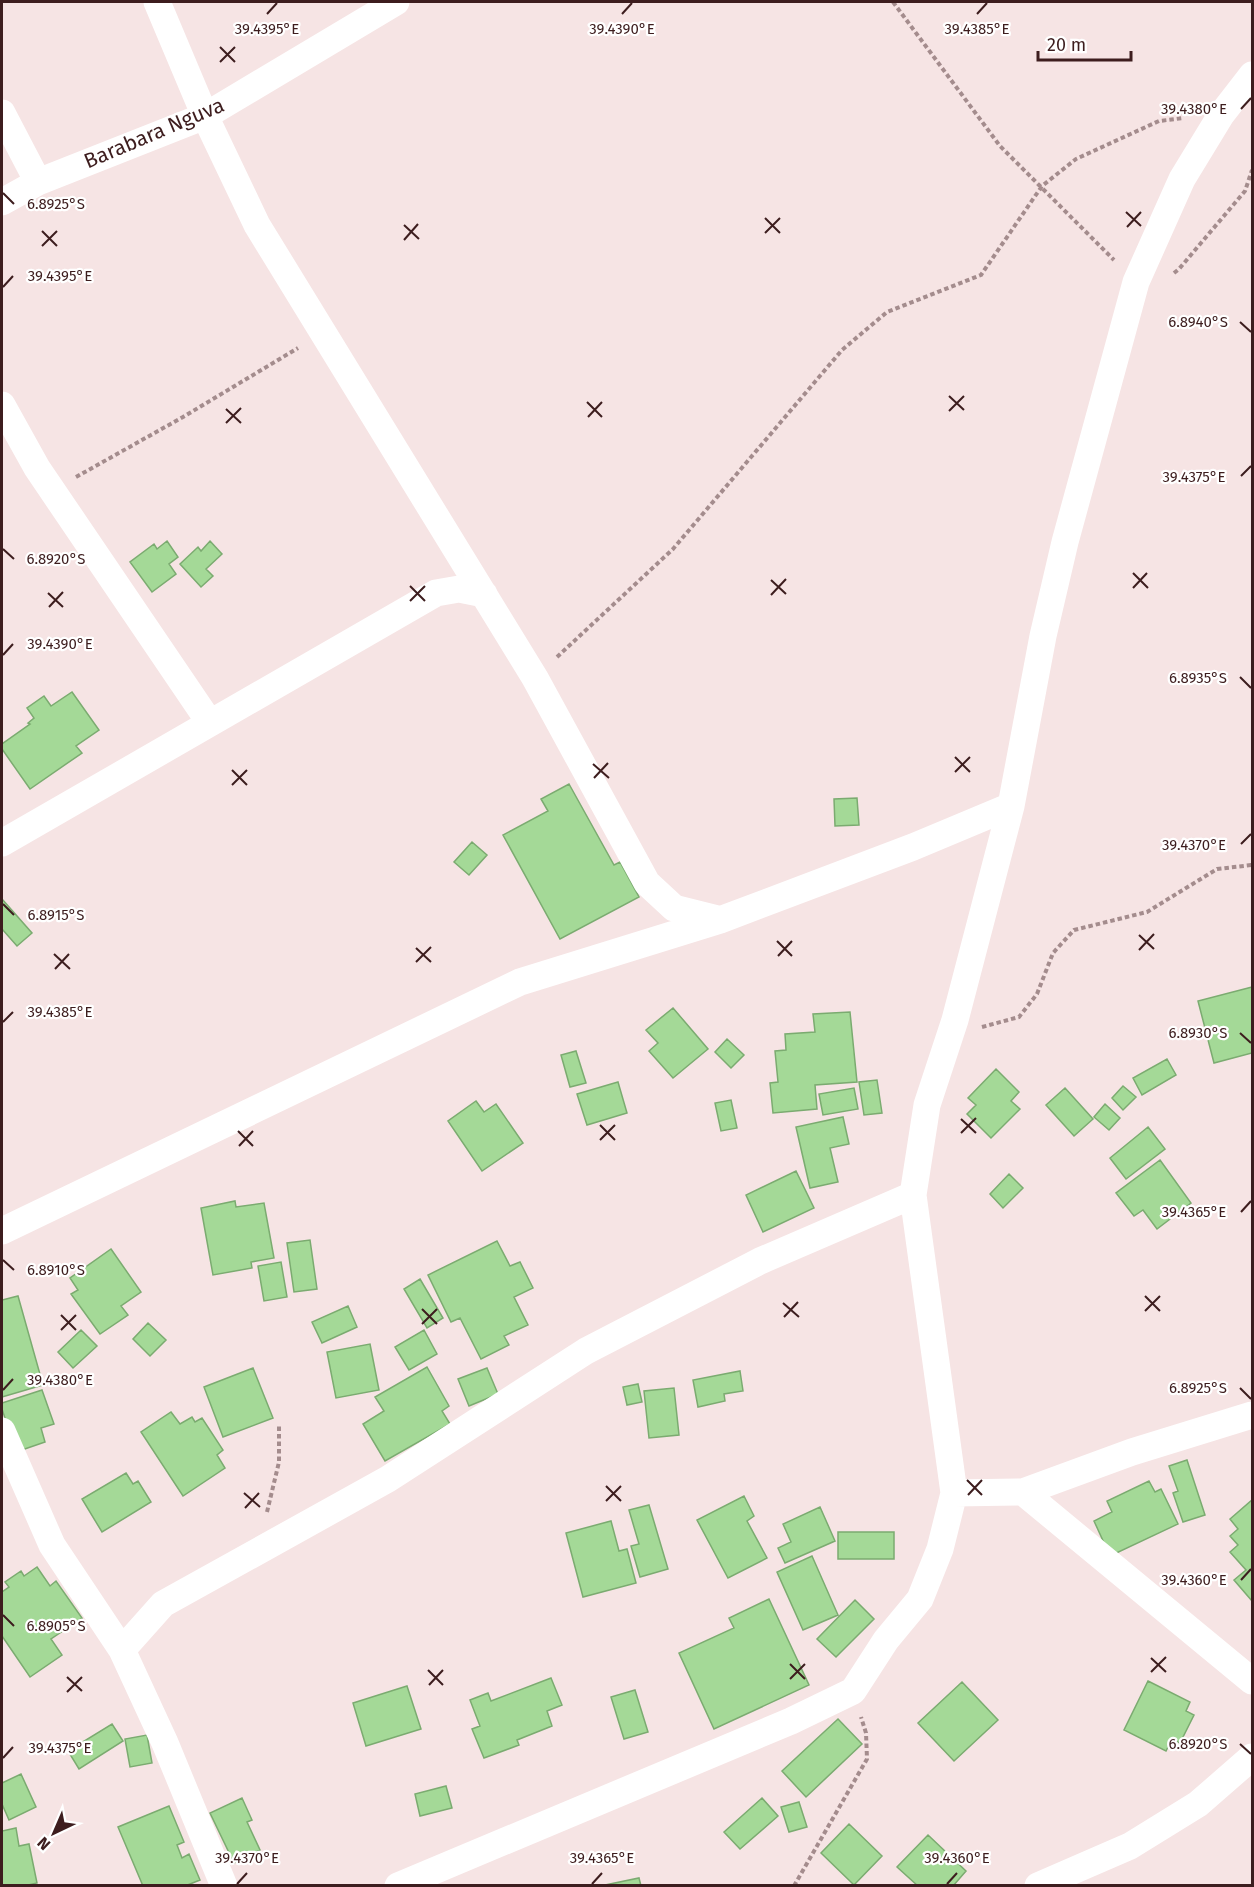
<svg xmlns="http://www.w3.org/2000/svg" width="1254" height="1887" font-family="'Fira Sans',sans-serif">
	<rect width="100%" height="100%" fill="#f6e4e4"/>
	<path fill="#a4d997" stroke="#7bab70" stroke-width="1.5" d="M167 541 178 557 169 564 176 574 152 592 130 562 154 544 157 549Z
		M210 541 222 554 206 569 213 576 201 587 180 564 198 547 201 551Z
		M72 692 99 730 76 746 82 753 30 789 2 749V744L30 724 28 723 34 718 27 708 44 696 51 706Z
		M569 784 614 865 620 862 639 897 560 939 503 835 548 811 541 799Z
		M857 798 859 825 835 826 834 799Z
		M472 842 487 855 469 875 454 862Z
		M2 899 32 933 17 946 2 929Z
		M1252 987V1053L1214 1063 1198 1001Z
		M673 1008 708 1049 673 1078 649 1051 658 1043 646 1030Z
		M850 1012 857 1082 815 1085 817 1109 773 1113 770 1083 778 1082 775 1051 786 1050 785 1034 815 1032 813 1014Z
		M727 1039 744 1055 731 1068 715 1052Z
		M576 1051 586 1083 570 1087 561 1055Z
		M1167 1059 1176 1075 1142 1095 1133 1078Z
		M996 1069 1019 1092 1011 1101 1020 1109 991 1138 967 1114 976 1105 968 1098Z
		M877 1080 882 1113 864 1115 859 1082Z
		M618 1082 627 1113 587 1125 577 1094Z
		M1123 1086 1136 1097 1123 1110 1112 1098Z
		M854 1088 858 1109 823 1115 819 1094Z
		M1065 1088 1093 1119 1074 1136 1046 1105Z
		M731 1100 737 1128 721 1131 715 1103Z
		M476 1101 484 1112 496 1104 523 1143 482 1171 448 1121Z
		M1105 1104 1120 1118 1109 1130 1094 1117Z
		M843 1117 849 1144 830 1148 838 1182 810 1188 796 1127Z
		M1148 1127 1165 1149 1126 1179 1110 1158Z
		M1160 1160 1191 1203 1157 1229 1143 1210 1134 1216 1116 1193Z
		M796 1171 814 1208 763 1232 746 1195Z
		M1009 1174 1023 1188 1003 1208 990 1194Z
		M235 1201 236 1207 264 1203 274 1258 251 1262 252 1268 213 1275 201 1208Z
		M310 1240 317 1289 294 1292 287 1243Z
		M497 1241 510 1266 520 1262 533 1288 514 1297 528 1325 504 1336 509 1345 481 1359 460 1318 451 1322 428 1275Z
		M111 1249 141 1292 121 1306 128 1315 100 1334 71 1294 78 1290 70 1278Z
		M281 1262 287 1297 264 1301 258 1266Z
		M420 1279 443 1318 427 1328 404 1289Z
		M18 1296 43 1385 2 1397V1300Z
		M348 1306 357 1327 322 1343 312 1322Z
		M148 1323 166 1340 150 1356 133 1339Z
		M81 1330 97 1346 73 1368 58 1352Z
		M424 1330 437 1354 409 1370 395 1347Z
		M370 1344 379 1390 336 1398 327 1352Z
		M427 1367 449 1406 442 1411 450 1424 385 1461 363 1424 384 1411 375 1397Z
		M253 1368 273 1418 223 1437 204 1387Z
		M487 1368 498 1394 469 1406 458 1379Z
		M740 1371 743 1391 724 1394 725 1401 698 1407 693 1380Z
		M638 1384 642 1402 627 1405 623 1387Z
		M674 1388 679 1435 649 1438 644 1391Z
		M42 1390 54 1424 41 1428 45 1442 16 1452 2 1409V1403Z
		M171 1412 180 1424 192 1417 195 1422 202 1418 223 1450 217 1455 225 1468 183 1496 141 1432Z
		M1187 1460 1205 1515 1183 1522 1173 1493 1178 1491 1169 1466Z
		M126 1473 133 1484 138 1481 151 1502 102 1532 82 1499Z
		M1149 1481 1155 1492 1161 1489 1178 1524 1110 1556 1094 1521 1112 1512 1107 1501Z
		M744 1496 754 1516 747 1521 767 1558 728 1578 697 1520Z
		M1252 1500V1601L1234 1580 1246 1570 1230 1552 1238 1545 1230 1536 1238 1529 1230 1519Z
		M649 1505 668 1569 640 1577 631 1546 639 1544 629 1510Z
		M820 1507 835 1541 785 1563 778 1548 791 1542 783 1524Z
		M611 1521 619 1551 627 1549 636 1583 583 1597 566 1533Z
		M838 1532H894V1559H838Z
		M812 1556 838 1615 803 1630 777 1572Z
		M37 1567 50 1586 56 1581 82 1618 51 1639 62 1655 30 1677 2 1636V1592L9 1587 5 1582 21 1571 24 1576Z
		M769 1599 809 1685 714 1729 679 1653 734 1628 729 1618Z
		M855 1600 874 1619 836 1657 817 1639Z
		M551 1678 562 1705 547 1711 552 1726 517 1740 519 1745 484 1758 472 1729 480 1726 470 1700 488 1693 491 1701Z
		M1148 1681 1190 1702 1186 1711 1194 1715 1180 1743 1172 1739 1166 1751 1124 1730Z
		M962 1682 998 1720 954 1761 918 1723Z
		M407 1686 421 1729 366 1746 353 1703Z
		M635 1690 648 1732 624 1739 611 1697Z
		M838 1719 862 1744 806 1797 782 1771Z
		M112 1724 123 1741 79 1769 68 1751Z
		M147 1735 152 1763 130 1767 125 1739Z
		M21 1774 36 1807 9 1820 2 1804V1783Z
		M446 1786 452 1808 420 1816 415 1794Z
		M242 1798 252 1820 247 1822 260 1850 234 1863 210 1813Z
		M762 1798 778 1816 740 1849 724 1832Z
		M799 1802 807 1827 789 1832 781 1807Z
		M169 1806 184 1842 177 1845 182 1858 189 1854 200 1880 185 1886H143L118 1827Z
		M849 1824 882 1856 854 1885 821 1853Z
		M16 1828 19 1846 29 1844 37 1883 24 1886H2V1831Z
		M928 1835 966 1871 953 1886H918L897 1867Z
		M639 1878 641 1886 605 1885Z"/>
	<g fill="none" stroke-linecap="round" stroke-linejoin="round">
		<path stroke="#a48c8d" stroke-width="4" stroke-dasharray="4.5 3" stroke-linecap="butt" d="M893 2 1000 146 1114 260
			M1174 273 1179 269 1245 191 1252 170
			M76 477 183 417 298 348
			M557 657 673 549 842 350 887 312 981 275 1042 186 1076 159 1159 121 1184 118
			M982 1027 1019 1017 1037 994 1053 953 1074 930 1147 912 1217 869 1252 865
			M267 1512 279 1462V1426
			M794 1886 867 1759 866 1733 861 1717"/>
		<path stroke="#fff" stroke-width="27" d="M157 2 205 116 257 225 535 678 647 883 674 908 718 919
			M2 113 38 182
			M2 202 38 182 205 116 396 2
			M2 405 37 468 210 723
			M2 843 436 593 459 589 484 594
			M2 1231 520 982 720 920 913 847 1011 806
			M2 1431 52 1545 122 1650
			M1023 1492 1132 1452 1252 1415
			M954 1493 1023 1492 1252 1681
			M224 1886 165 1743 122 1650 163 1604 388 1479 586 1351 760 1261 913 1195
			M398 1886 791 1721 853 1691 886 1640 920 1599 940 1549 954 1493 913 1195 927 1105 955 1020 1011 806 1043 636 1065 542 1136 282 1182 179 1221 115 1252 75
			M1038 1886 1130 1846 1198 1804 1252 1757"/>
	</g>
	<path fill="none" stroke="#3d1d1e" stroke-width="2" d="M267 14 277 3M622 14 632 3M977 14 987 3M220 47 235 62M220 62 235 47M1241 109 1251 98M3 193 14 204M1126 212 1141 226M765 218 780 233M404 225 419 239M1127 227 1141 212M42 231 57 246M765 233 780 218M404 240 418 224M42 246 57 231M3 287 13 276M1240 322 1251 332M949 396 964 410M587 402 602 417M226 409 241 423M949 411 964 396M588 417 602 402M226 423 241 408M1241 476 1251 466M3 549 14 559M1133 573 1148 588M771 580 786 594M410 586 425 601M1133 588 1147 573M48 593 63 607M771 595 786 579M410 601 425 586M49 607 63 592M3 655 13 644M1240 677 1251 688M955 757 970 772M593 764 609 778M232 770 247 785M955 772 970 757M594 778 608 763M232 785 247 770M1241 844 1251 834M3 904 14 915M1139 935 1154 949M777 941 792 956M416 948 431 962M1139 950 1154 934M54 954 70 969M778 956 792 941M416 962 431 947M55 969 69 954M3 1022 13 1012M1240 1033 1251 1043M961 1119 976 1133M600 1125 615 1140M238 1131 253 1146M961 1133 976 1118M600 1140 615 1125M239 1146 253 1131M1241 1212 1251 1201M3 1260 14 1270M1145 1296 1160 1311M783 1303 799 1317M422 1309 437 1324M1145 1311 1160 1296M61 1315 76 1330M784 1317 798 1302M422 1324 437 1309M61 1330 76 1315M1240 1388 1251 1399M3 1390 13 1379M967 1480 982 1495M606 1486 621 1501M244 1493 260 1507M968 1495 982 1480M606 1501 621 1486M245 1508 259 1493M1241 1580 1251 1569M3 1615 14 1626M1151 1658 1166 1672M790 1664 805 1679M428 1670 443 1685M1151 1672 1166 1657M67 1677 82 1691M790 1679 805 1664M429 1685 443 1670M67 1692 82 1677M1240 1744 1251 1754M3 1758 13 1747M237 1884 247 1873M592 1884 602 1873M947 1884 957 1873"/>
	<g text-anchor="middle" stroke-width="4.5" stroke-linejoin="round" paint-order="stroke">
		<g font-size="21" fill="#3d1d1e" stroke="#fff">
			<text transform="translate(154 133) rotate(-23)" y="7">Barabara Nguva</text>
		</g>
	</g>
	<g font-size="15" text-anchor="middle" fill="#3d1d1e" stroke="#fff" stroke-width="4.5" stroke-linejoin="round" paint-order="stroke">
		<text x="267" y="34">39.4395°E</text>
		<text x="622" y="34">39.4390°E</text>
		<text x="977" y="34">39.4385°E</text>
		<text x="1194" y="114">39.4380°E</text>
		<text x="56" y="209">6.8925°S</text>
		<text x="60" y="281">39.4395°E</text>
		<text x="1198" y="327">6.8940°S</text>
		<text x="1194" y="482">39.4375°E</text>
		<text x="56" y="564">6.8920°S</text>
		<text x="60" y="649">39.4390°E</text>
		<text x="1198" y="683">6.8935°S</text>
		<text x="1194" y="850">39.4370°E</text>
		<text x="56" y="920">6.8915°S</text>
		<text x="60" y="1017">39.4385°E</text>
		<text x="1198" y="1038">6.8930°S</text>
		<text x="1194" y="1217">39.4365°E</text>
		<text x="56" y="1275">6.8910°S</text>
		<text x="60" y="1385">39.4380°E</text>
		<text x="1198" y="1393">6.8925°S</text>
		<text x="1194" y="1585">39.4360°E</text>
		<text x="56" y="1631">6.8905°S</text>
		<text x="1198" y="1749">6.8920°S</text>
		<text x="60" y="1753">39.4375°E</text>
		<text x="247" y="1863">39.4370°E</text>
		<text x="602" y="1863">39.4365°E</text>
		<text x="957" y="1863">39.4360°E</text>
	</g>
	<rect width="1254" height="1887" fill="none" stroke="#3d1d1e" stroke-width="6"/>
	<g transform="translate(54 1833) rotate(224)" stroke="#ffffff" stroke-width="4.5" paint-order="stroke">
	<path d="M0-4.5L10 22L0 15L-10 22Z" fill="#3d1d1e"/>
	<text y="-9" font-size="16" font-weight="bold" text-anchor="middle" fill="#3d1d1e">N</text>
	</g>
	<path d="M1038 51v9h93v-9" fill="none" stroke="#3d1d1e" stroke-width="3"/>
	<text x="1047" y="51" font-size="18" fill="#3d1d1e" stroke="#ffffff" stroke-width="4.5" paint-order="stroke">20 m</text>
</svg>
